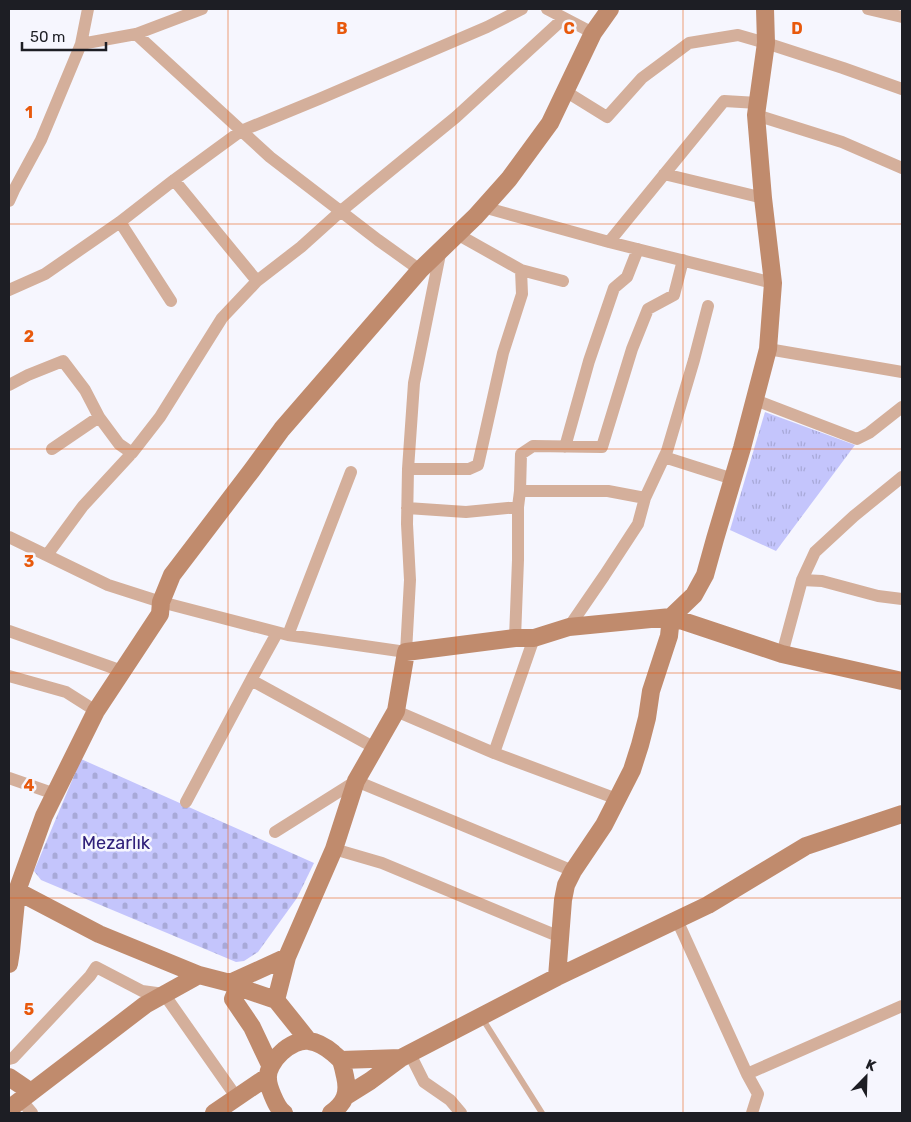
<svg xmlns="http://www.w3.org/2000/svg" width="911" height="1122" font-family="Rubik,sans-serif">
	<defs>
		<pattern id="cemetery-stones" width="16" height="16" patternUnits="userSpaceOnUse" patternTransform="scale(1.25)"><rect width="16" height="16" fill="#c4c5fc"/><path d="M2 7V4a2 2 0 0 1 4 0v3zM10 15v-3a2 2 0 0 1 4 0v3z" fill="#a8a9d8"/></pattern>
		<pattern id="park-tufts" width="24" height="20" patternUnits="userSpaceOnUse" patternTransform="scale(1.25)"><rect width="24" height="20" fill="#c4c5fc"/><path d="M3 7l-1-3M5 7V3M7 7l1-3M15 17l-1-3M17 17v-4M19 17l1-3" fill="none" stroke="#a8a9d8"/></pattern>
	</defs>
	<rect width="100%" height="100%" fill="#f6f6fe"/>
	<path fill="url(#cemetery-stones)" d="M81 759 314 863 297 898 258 952 244 961 236 962 41 880 34 871Z"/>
	<path fill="url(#park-tufts)" d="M765 412 855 445 776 551 730 530Z"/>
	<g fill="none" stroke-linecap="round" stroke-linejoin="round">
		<path stroke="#d4af9b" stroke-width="6" d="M482 1018 542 1113"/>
		<path stroke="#d4af9b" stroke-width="12" d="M547 9 593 33
			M868 9 902 17
			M136 34 270 157 378 240 420 270
			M81 44 136 34 202 9
			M565 91 607 117 642 78 689 43 738 35 766 43 843 68 902 89
			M756 115 842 142 902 168
			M664 174 763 198
			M174 180 257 281
			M9 201 14 190 41 140 81 44 88 9
			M483 207 609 242 773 283
			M120 222 171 301
			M609 242 724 101 758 103
			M521 270 563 281
			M9 290 45 274 120 222 174 180 241 131 319 99 487 27 522 9
			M768 349 902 372
			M9 385 28 375 63 361 85 390 99 417 119 444 132 453
			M755 400 857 439 869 433 902 407
			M565 447 589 361 614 288 627 277 638 249
			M52 449 99 417
			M664 457 733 479
			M408 469 414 383 441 249
			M520 491H608L645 498 667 451 694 360 708 306
			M407 508 466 512 518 507
			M9 537 108 585 161 602 288 635 406 652 410 580 407 524 408 469H469L478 465 503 353 522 294 521 270 457 234
			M47 555 83 506 132 453 160 417 222 318 257 281 301 247 341 211 456 117 564 18
			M802 580 822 581 878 596 902 599
			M569 627 604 576 638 524 645 498
			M9 631 122 671
			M288 635 351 472
			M515 638 518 560V507L520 491 521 454 533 446 602 447 632 349 648 309 674 295 683 260
			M782 654 802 580 815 552 854 516 902 477
			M9 676 66 692 96 711
			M251 680 277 633
			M396 711 494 753 617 799
			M494 753 534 638
			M9 778 55 794
			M186 802 251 680 375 748
			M275 832 356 781 573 871
			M334 849 382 863 560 937
			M677 920 747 1074 758 1094 752 1113
			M410 1054 424 1082 450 1100 461 1113
			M9 1059 13 1058 90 976 96 967 142 991 164 994 237 1098
			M747 1074 902 1006
			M21 1100 32 1113"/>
		<path stroke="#c08b6d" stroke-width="18" d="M9 964 11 951 17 891
			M557 977 563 900 566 885 573 871 604 825 632 770 640 745 647 718 651 691 669 636 671 617 694 595 705 575 715 539 742 448 768 349 773 283 763 198 756 115 766 43 765 9
			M230 983 287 957 334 849 356 781 396 711 406 652 515 638H534L569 627 671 617 782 654 902 681
			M238 987 233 999 252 1027 270 1065
			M276 1000 287 957
			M308 1040 276 1000 238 987 230 983 199 975 99 934 17 891 44 816 96 711 160 614 161 602 172 575 252 470 282 429 420 270 476 216 509 179 550 123 593 33 610 9
			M341 1060 401 1058
			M9 1077 31 1092
			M346 1096 370 1081 401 1058 557 977 708 905 806 846 902 814
			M9 1109 145 1005 199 975
			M214 1113 267 1077
			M284 1113C278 1109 275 1101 272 1094 270 1089 268 1084 268 1079 266 1062 292 1038 309 1041 317 1042 327 1048 333 1053 336 1056 339 1058 341 1061 343 1066 344 1072 345 1076 349 1093 345 1103 331 1113"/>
	</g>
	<path fill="none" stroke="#e8590c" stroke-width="1" stroke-opacity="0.55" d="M228 9V1113M456 9V1113M683 9V1113M9 224H902M9 449H902M9 673H902M9 898H902"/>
	<g text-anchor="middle" stroke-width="5" stroke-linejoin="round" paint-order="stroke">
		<g font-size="18" fill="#30207a" stroke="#f6f6fe">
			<text x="116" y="849">Mezarlık</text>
		</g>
	</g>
	<g font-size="16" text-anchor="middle" font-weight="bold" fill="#e8590c" stroke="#f6f6fe" stroke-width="5" stroke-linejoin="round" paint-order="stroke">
		<text x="342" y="34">B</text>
		<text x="569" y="34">C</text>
		<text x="797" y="34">D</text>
		<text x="29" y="118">1</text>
		<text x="29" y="342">2</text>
		<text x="29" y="567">3</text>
		<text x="29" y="791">4</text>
		<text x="29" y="1015">5</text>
	</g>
	<rect width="911" height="1122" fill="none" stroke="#1d1e24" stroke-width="20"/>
	<g transform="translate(866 1077) rotate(23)" stroke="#f6f6fe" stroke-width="4" paint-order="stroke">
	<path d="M0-4L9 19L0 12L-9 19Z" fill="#1d1e24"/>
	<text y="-8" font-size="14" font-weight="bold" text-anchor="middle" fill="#1d1e24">K</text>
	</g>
	<path d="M22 42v8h84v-8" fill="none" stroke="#1d1e24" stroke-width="2.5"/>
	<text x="30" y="42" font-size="15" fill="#1d1e24" stroke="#f6f6fe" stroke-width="4" paint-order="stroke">50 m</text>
</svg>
